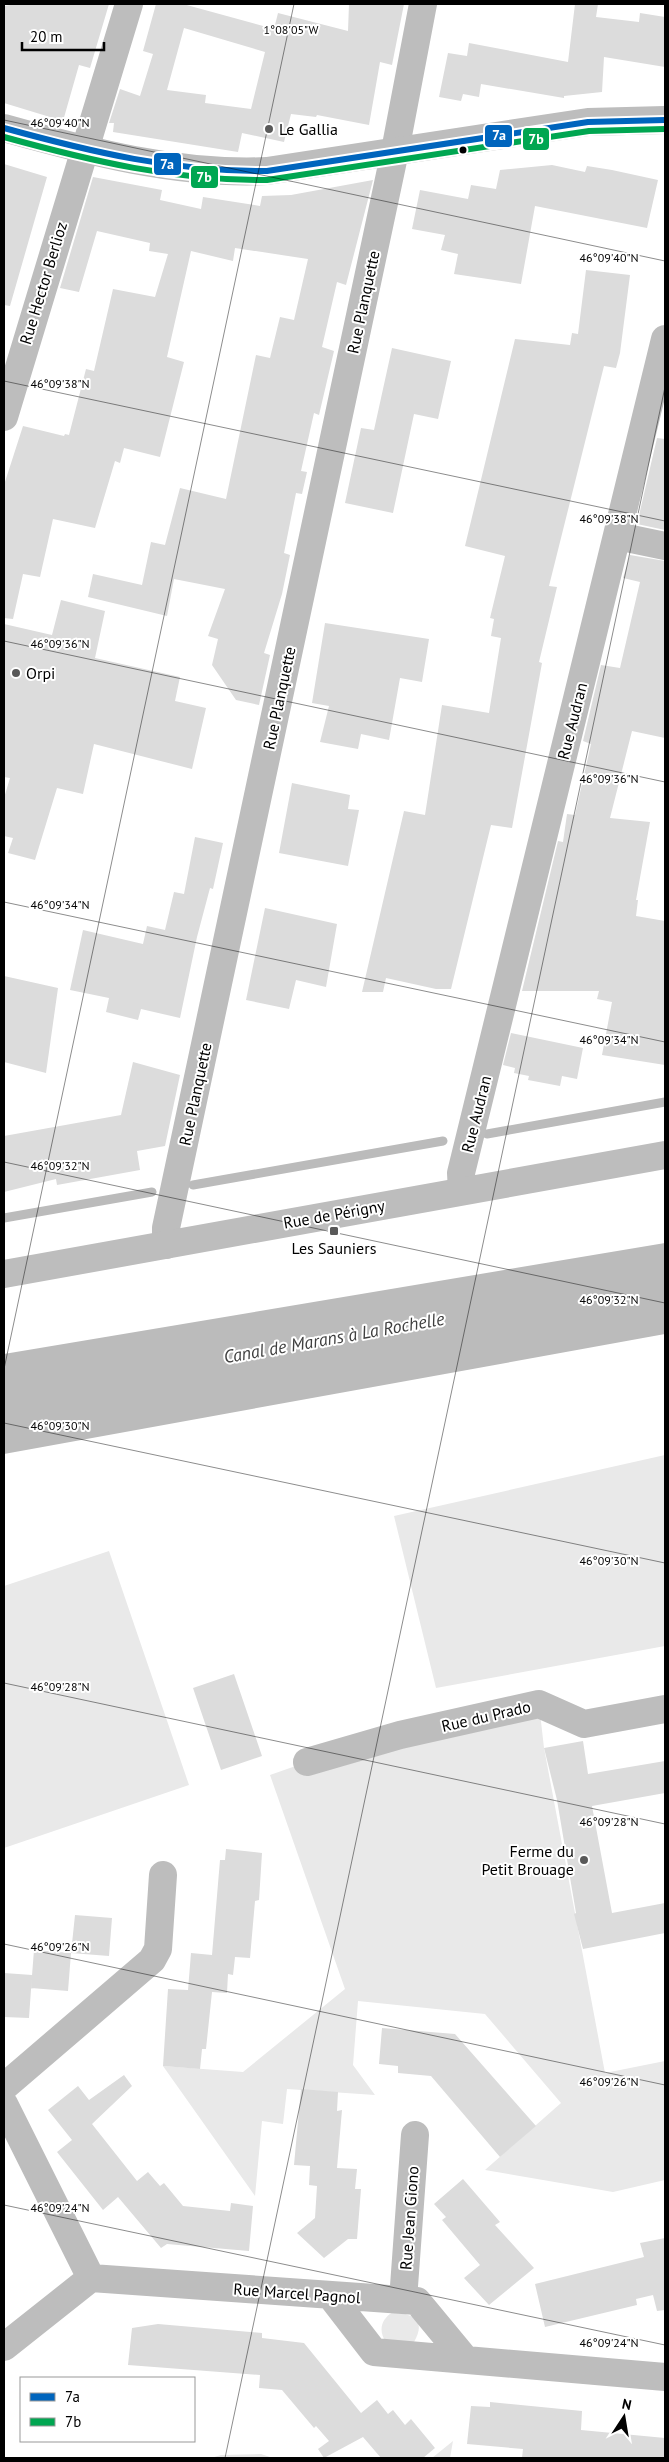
<svg xmlns="http://www.w3.org/2000/svg" width="669" height="2462" font-family="'PT Sans',sans-serif">
	<rect width="100%" height="100%" fill="#fff"/>
	<path fill="#e9e9e9" d="M665 1455V1646L436 1688 394 1516Z
		M109 1551 189 1785 4 1848V1586Z
		M539 1704 544 1748 605 2073 665 2061V2180L613 2192 485 2170 561 2103 485 2014 358 2001 353 2065 375 2095 287 2089 283 2124 262 2121 255 2196 163 2066 243 2072 345 1989 270 1775 307 1762Z
		M393 2312C412 2314 427 2319 414 2342H386C378 2331 381 2319 393 2312Z
		M453 2441 450 2458H432Z
		M261 2454 273 2458H211L221 2455Z"/>
	<path fill="#bbb" d="M665 1243V1334L4 1454V1354Z"/>
	<g fill="none" stroke-linecap="round" stroke-linejoin="round">
		<path stroke="#bbb" stroke-width="9" d="M487 1134 665 1102
			M193 1185 443 1141
			M4 1218 152 1192"/>
	</g>
	<path fill="#dcdcdc" fill-rule="evenodd" d="M17 4H109L90 68 79 65 63 121 4 103V6Z
		M156 4H183L274 29 278 13 348 31 349 4H404L392 65 380 62 369 125 317 115 316 117 291 114 284 142 242 133 238 152 113 132 114 123H109L120 89 140 96 153 54 143 51ZM184 28 265 52 251 109 205 103 206 95 167 90Z
		M575 4H598L596 17 639 22 640 13 665 17V67L604 57 602 92 564 96V98L481 84 479 97 463 94 461 101 439 97 448 53 467 56 469 43 568 62Z
		M4 164 47 177 10 306 4 305Z
		M552 165 585 172 587 166 612 170 658 180 647 228 535 206 521 284 454 274 458 254 441 250 445 235 412 229 420 190 468 199 471 185 496 189 500 170Z
		M93 177 162 190 160 200 201 209 203 197 260 206 262 196 291 195 373 180 346 285 337 282 322 347 334 351 319 415 314 413 301 471 307 472 302 494 296 493 284 553 290 555 282 594 264 653 270 655 259 705 236 700 212 665 218 639 208 636 225 589 174 579 167 616 88 597 93 574 142 585 151 542 165 545 180 488 226 499 256 355 270 358 280 317 294 320 308 259 235 248 233 261 191 251 167 357 184 362 160 457 124 448 120 463 115 461 95 528 53 519 40 577 23 574 13 619 4 618V485L23 426 64 436 65 434 69 435 86 369 94 371 113 289 155 297 168 254 149 251 150 243 97 231 79 292 60 288Z
		M586 270 630 275 620 353 616 368 604 366 549 586 557 587 539 662 542 663 512 828 491 825 451 989H436L386 978 383 992H362L404 811 425 815 442 705 489 713 501 638 491 636 494 619 490 618 505 556 465 546 515 339 570 345 572 333 578 334Z
		M392 348 451 361 438 419 414 414 393 513 345 503 361 428 374 430Z
		M657 438 665 439V530L637 524Z
		M630 555 665 561V738L632 731 610 818 650 822 636 900H638L636 916 665 921V1065L602 1055 612 1002 597 999 599 991H522L558 841 563 842 567 814 575 815 591 744 583 741 601 665 620 668 640 582 623 578Z
		M61 600 105 611 95 658 180 677 175 701 206 708 192 769 94 744 83 794 57 788 35 860 8 853 13 838 4 836V798L10 778 4 777V624L52 635Z
		M325 623 429 639 422 682 400 678 389 740 361 734 358 749 320 742 329 706 312 703Z
		M292 783 350 795 348 809 359 810 348 866 279 853Z
		M195 837 223 843 213 889 210 888 197 937 180 1018 141 1009 138 1020 106 1012 109 998 70 990 83 930 143 944 147 926 165 930 174 892 184 894Z
		M265 908 337 924 326 987 296 980 289 1009 246 1000Z
		M4 976 58 988 46 1073 4 1062Z
		M511 1033 583 1048 577 1079 562 1076 560 1086 528 1080 529 1076 514 1073 515 1068 503 1065Z
		M133 1062 180 1075 165 1146 137 1151 140 1170 57 1185 56 1179 4 1192V1136L121 1115Z
		M234 1674 262 1756 221 1770 193 1688Z
		M583 1741 588 1774 665 1761V1793L592 1806 612 1913 665 1903V1933L583 1949 574 1914 576 1913 557 1800 544 1748Z
		M226 1849 262 1853 259 1900 255 1901 250 1958 235 1957 233 1975 228 1974 227 1993 212 1992 206 2049H202L200 2069 163 2066 168 1989 188 1990 191 1953 212 1955 220 1860H225Z
		M75 1915 112 1918 109 1956 71 1953Z
		M34 1950 71 1953 68 1991 31 1988Z
		M4 1973 32 1975 29 2018 4 2017Z
		M382 2028 455 2034 536 2126 500 2157 431 2076 398 2073V2066L379 2064Z
		M124 2075 132 2086 92 2124 137 2181 148 2172 160 2186 164 2183 183 2206 230 2211 231 2203 253 2206 249 2251 167 2244 161 2248 118 2197 103 2210 57 2152 72 2140 48 2110 78 2086 89 2100Z
		M301 2089 338 2092 337 2111 342 2110 337 2168 357 2169 355 2189H361L357 2239H348L324 2258 297 2233 315 2218 317 2186 309 2185 310 2166 294 2165Z
		M463 2179 500 2222 495 2225 534 2268 489 2305 464 2278 480 2265 442 2220 446 2217 434 2204Z
		M665 2238V2310L657 2311 653 2295 636 2299 637 2305 545 2327 535 2284 644 2257 640 2243Z
		M158 2324 262 2333V2338L304 2343 361 2413 377 2400 388 2414 393 2410 405 2425 411 2419 435 2448 423 2458H381L363 2437 324 2458 318 2449 329 2441 316 2426 314 2428 282 2390 259 2388 260 2375 128 2365 132 2328Z
		M490 2402 582 2411 581 2430 665 2438V2458H522L523 2449 467 2444 471 2406 490 2407Z"/>
	<g fill="none" stroke-linecap="round" stroke-linejoin="round">
		<path stroke="#bdbdbd" stroke-width="28" d="M4 417 129 4
			M617 536 665 546
			M462 1191 461 1173 665 339
			M166 1245V1228L395 151 423 4
			M307 1762 400 1735 539 1704 584 1724 665 1709
			M4 2087 152 1960 158 1949 163 1875
			M4 2104 91 2278 417 2301 465 2359
			M330 2295 374 2352 665 2377
			M403 2300 415 2135
			M4 2347 91 2278"/>
		<path stroke="#bdbdbd" stroke-width="28" d="M4 128C90 152 177 175 267 171L588 122 665 120
			M4 1274 665 1155"/>
		<defs>
			<path id="bus-1" d="M4 128C91 152 176 172 267 171L588 122 665 120"/>
			<path id="bus-2" d="M4 137C91 161 176 181 267 180L589 131 665 129"/>
		</defs>
		<use href="#bus-1" stroke="#fff" stroke-width="10"/>
		<use href="#bus-2" stroke="#fff" stroke-width="10"/>
		<use href="#bus-1" stroke="#0065bd" stroke-width="6"/>
		<use href="#bus-2" stroke="#00a651" stroke-width="6"/>
	</g>
	<path fill="none" stroke="#000" stroke-width="1" stroke-opacity="0.45" d="M4 120 665 261M4 381 665 521M4 641 665 782M4 902 665 1042M4 1162 665 1303M4 1369 294 4M4 1423 665 1563M4 1683 665 1824M4 1944 665 2085M4 2205 665 2345M225 2458 665 387"/>
	<g fill="#595959" stroke="#fff" stroke-width="2">
		<circle cx="269" cy="129" r="5"/>
		<circle cx="16" cy="673" r="5"/>
		<rect x="329" y="1226" width="10" height="10" rx="2.5"/>
		<circle cx="584" cy="1860" r="5"/>
	</g>
	<circle fill="#000" stroke="#fff" stroke-width="2" cx="463" cy="150" r="4.5"/>
	<g text-anchor="middle" stroke-width="4" stroke-linejoin="round" paint-order="stroke">
		<g font-size="16" fill="#000" stroke="#fff" text-anchor="start">
			<text x="279" y="135">Le Gallia</text>
			<text x="26" y="679">Orpi</text>
			<text x="334" y="1254" text-anchor="middle">Les Sauniers</text>
			<text x="574" y="1857" text-anchor="end">Ferme du<tspan x="574" dy="18">Petit Brouage</tspan></text>
		</g>
		<g font-size="16" fill="#000" stroke="#fff">
			<text transform="translate(43 283) rotate(-73)" y="6">Rue Hector Berlioz</text>
			<text transform="translate(363 302) rotate(-78)" y="6">Rue Planquette</text>
			<text transform="translate(279 698) rotate(-78)" y="6">Rue Planquette</text>
			<text transform="translate(572 721) rotate(-76)" y="6">Rue Audran</text>
			<text transform="translate(195 1094) rotate(-78)" y="6">Rue Planquette</text>
			<text transform="translate(476 1114) rotate(-76)" y="6">Rue Audran</text>
			<text transform="translate(334 1214) rotate(-10)" y="6">Rue de Périgny</text>
			<text transform="translate(486 1716) rotate(-13)" y="6">Rue du Prado</text>
			<text transform="translate(409 2218) rotate(-86)" y="6">Rue Jean Giono</text>
			<text transform="translate(297 2293) rotate(4)" y="6">Rue Marcel Pagnol</text>
		</g>
		<g font-size="18" font-style="italic" fill="#3f3f3f" stroke="#fff">
			<text transform="translate(334 1338) rotate(-10)" y="6">Canal de Marans à La Rochelle</text>
		</g>
	</g>
	<g font-size="12" text-anchor="middle" fill="#000" stroke="#fff" stroke-width="4" stroke-linejoin="round" paint-order="stroke">
		<text x="291" y="34">1°08'05"W</text>
		<text x="60" y="127">46°09'40"N</text>
		<text x="609" y="262">46°09'40"N</text>
		<text x="60" y="388">46°09'38"N</text>
		<text x="609" y="523">46°09'38"N</text>
		<text x="60" y="648">46°09'36"N</text>
		<text x="609" y="783">46°09'36"N</text>
		<text x="60" y="909">46°09'34"N</text>
		<text x="609" y="1044">46°09'34"N</text>
		<text x="60" y="1170">46°09'32"N</text>
		<text x="609" y="1304">46°09'32"N</text>
		<text x="60" y="1430">46°09'30"N</text>
		<text x="609" y="1565">46°09'30"N</text>
		<text x="60" y="1691">46°09'28"N</text>
		<text x="609" y="1826">46°09'28"N</text>
		<text x="60" y="1951">46°09'26"N</text>
		<text x="609" y="2086">46°09'26"N</text>
		<text x="60" y="2212">46°09'24"N</text>
		<text x="609" y="2347">46°09'24"N</text>
	</g>
	<g stroke="#fff" stroke-width="2">
		<rect x="484" y="124" width="29" height="24" rx="5" fill="#0065bd"/>
		<rect x="522" y="127" width="28" height="24" rx="5" fill="#00a651"/>
		<rect x="153" y="152" width="29" height="24" rx="5" fill="#0065bd"/>
		<rect x="190" y="165" width="29" height="24" rx="5" fill="#00a651"/>
	</g>
	<g font-size="14" text-anchor="middle" font-weight="bold" fill="#fff">
		<text x="499" y="140">7a</text>
		<text x="536" y="144">7b</text>
		<text x="167" y="169">7a</text>
		<text x="204" y="182">7b</text>
	</g>
	<rect width="669" height="2462" fill="none" stroke="#000000" stroke-width="10"/>
	<rect x="20" y="2377" width="175" height="65" fill="#ffffff" stroke="#999999"/>
	<rect x="30" y="2393" width="25" height="8" fill="#0065bd" stroke="#999999"/>
	<text x="65" y="2402" font-size="15" fill="#000000">7a</text>
	<rect x="30" y="2418" width="25" height="8" fill="#00a651" stroke="#999999"/>
	<text x="65" y="2427" font-size="15" fill="#000000">7b</text>
	<g transform="translate(624 2417) rotate(12)" stroke="#ffffff" stroke-width="4" paint-order="stroke">
	<path d="M0-4L9 19L0 12L-9 19Z" fill="#000000"/>
	<text y="-8" font-size="14" font-weight="bold" text-anchor="middle" fill="#000000">N</text>
	</g>
	<path d="M22 42v8h82v-8" fill="none" stroke="#000000" stroke-width="2.5"/>
	<text x="30" y="42" font-size="15" fill="#000000" stroke="#ffffff" stroke-width="4" paint-order="stroke">20 m</text>
</svg>
